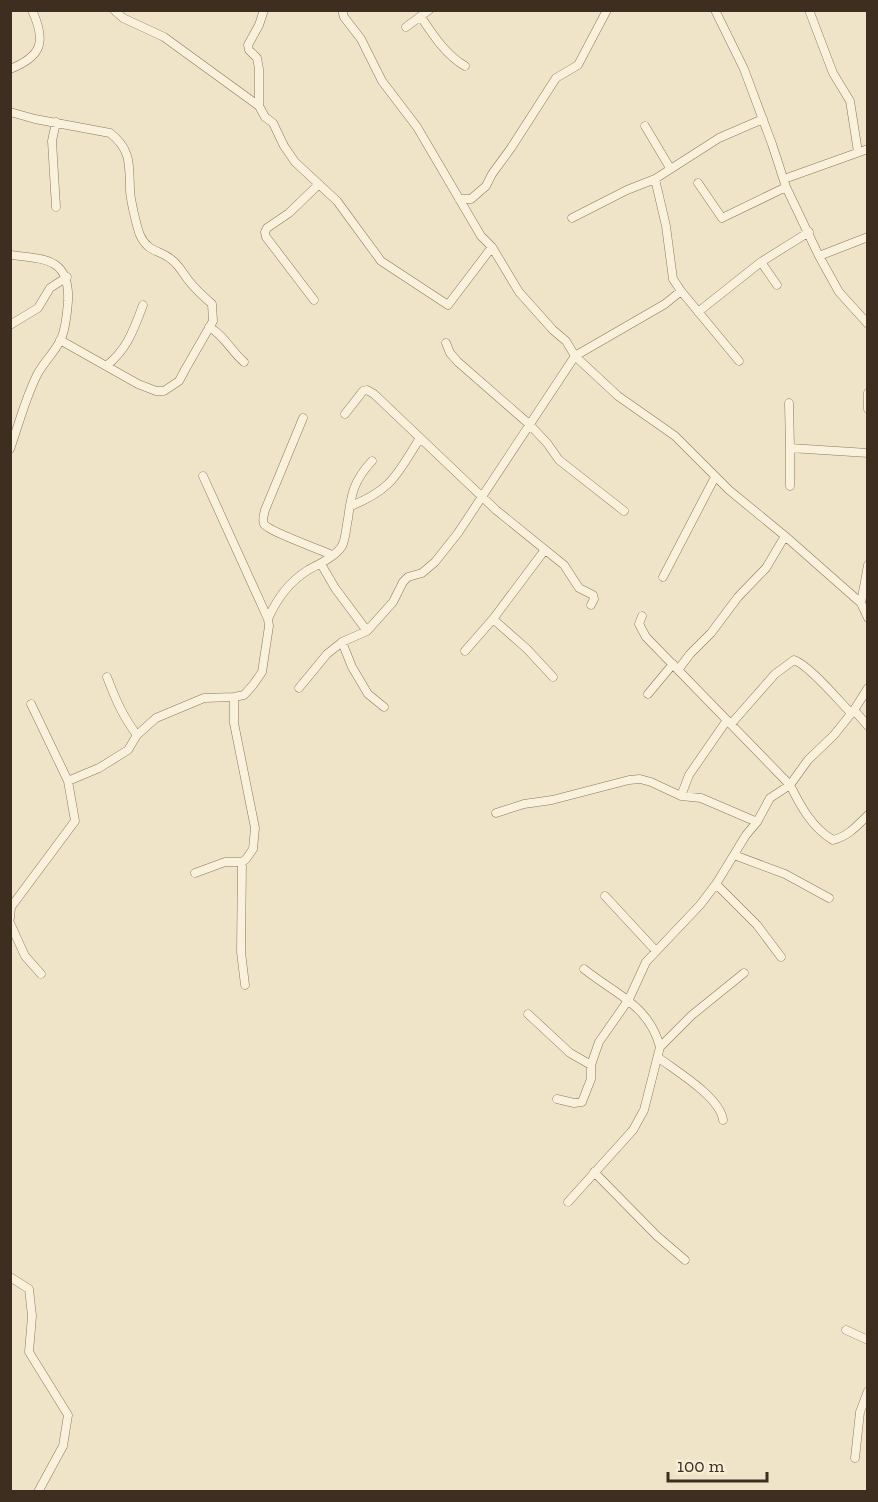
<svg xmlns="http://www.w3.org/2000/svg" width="878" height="1502" font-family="'Zilla Slab',serif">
	<rect width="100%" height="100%" fill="#f0e4c8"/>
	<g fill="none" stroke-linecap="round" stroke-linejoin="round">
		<defs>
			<path id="street" d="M114 10 123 18 164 37 259 106 265 117 273 123 284 146 295 162 337 201 381 261 448 305 492 247
				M342 10 344 17 361 39 382 81 417 127 481 236 492 247 519 292 553 330 566 341 575 356 618 396 675 436 729 490 785 536 861 603 868 618
				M715 10 744 69 772 144 786 187 819 256 839 292 868 324
				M809 10 833 73 850 101 858 152
				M421 17C433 35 446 55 465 66
				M406 27 429 10
				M10 69C43 56 46 41 32 10
				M259 106V69L257 58 249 50 248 45 259 25 264 10
				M10 112 35 119 110 133C132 150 129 166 130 190 130 198 137 228 140 235 148 253 161 250 172 260 179 265 184 275 189 281 196 290 204 297 212 304L213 321 186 368 179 381 164 391H156L138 384 60 340
				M645 126 670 168
				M655 179 666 226 673 279 681 291 739 361
				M784 179 868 149
				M698 183 722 218 786 187
				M459 199H471L486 186 492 174 511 148 556 78 578 65 607 10
				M56 207 52 141 56 122
				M572 218 627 190 655 179 719 138 763 119
				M10 255C45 259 70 258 68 301 67 313 66 330 60 341 54 353 43 363 37 375 25 399 19 424 10 449
				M819 256 868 237
				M777 285 761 262 809 232
				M314 300 266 237 265 232 267 228 289 213 318 185
				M698 312 761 262
				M10 325 38 308 50 288 67 277
				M209 327C224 335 231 351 244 362
				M446 343 450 353 458 362 529 424 547 443 559 460 624 511
				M106 366C127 350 134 329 143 305
				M868 393V409
				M789 403 790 448 868 453
				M345 414 363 391 367 390 374 394 496 510 564 565 579 588 593 595 594 599 591 605
				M303 418 265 510C264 514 262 520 264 524 268 531 321 550 332 555
				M790 448V486
				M351 506C393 489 397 474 420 438
				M321 564 335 588 367 631
				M663 577 715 477
				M861 603 868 565
				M642 616 639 624 646 637 790 785C800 805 812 828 833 840 848 836 856 827 868 815
				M268 619C277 598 289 582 308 570 319 564 335 557 342 546 346 538 346 527 348 519 351 494 354 480 372 461
				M493 619 527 649 553 677
				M342 642 352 667 368 694 384 707
				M465 651 493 619 544 551
				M678 670 690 654 711 633 738 597 766 568 785 536
				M107 677C115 698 123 717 137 735
				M299 688 327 654 342 642 367 631 393 602 403 582 408 577 422 573 435 562 458 533 575 356 665 304 681 291
				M648 694 673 664
				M854 710 868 726
				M731 724 775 674 794 660C809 665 839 701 851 713
				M68 781 99 768 128 750 137 735 156 718 204 698 234 697 244 695 253 685 262 672 269 626 268 619 203 476
				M681 796 689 775 727 720
				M496 813 524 804 552 800 629 780 640 779 651 782 681 796 701 798 757 822
				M734 855 785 874 829 898
				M242 862 241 952 245 985
				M195 873 225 862H242L246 859 253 849 255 828 234 723V697
				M716 884 757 925 781 957
				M605 896 656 951
				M10 918 11 907 75 821 68 781 31 704
				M10 923 25 956 41 974
				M528 1014 570 1053 591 1065
				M660 1047 692 1015 744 973
				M659 1058C676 1071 720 1097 723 1120
				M557 1099 574 1103 582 1102 591 1079V1065L599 1042 629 999 646 962 700 905 716 884 746 835 757 822 770 798 790 785 808 760 834 735 854 710 868 688
				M594 1172 657 1236 685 1260
				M568 1202 633 1130 644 1110 660 1047C649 1005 615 994 584 969
				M10 1277 29 1289 32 1316 29 1352 68 1415 63 1446 38 1492
				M846 1330 868 1340
				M855 1458 860 1412 868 1391"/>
		</defs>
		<use href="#street" stroke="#8d765c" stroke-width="9"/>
		<use href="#street" stroke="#faf1dc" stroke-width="8"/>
	</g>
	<rect width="878" height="1502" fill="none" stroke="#3d2e20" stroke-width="24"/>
	<path d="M668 1472v9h99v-9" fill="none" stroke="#3d2e20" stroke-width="3"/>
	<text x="677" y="1472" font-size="18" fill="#3d2e20" stroke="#f7eed8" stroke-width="4.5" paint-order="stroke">100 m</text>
</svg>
